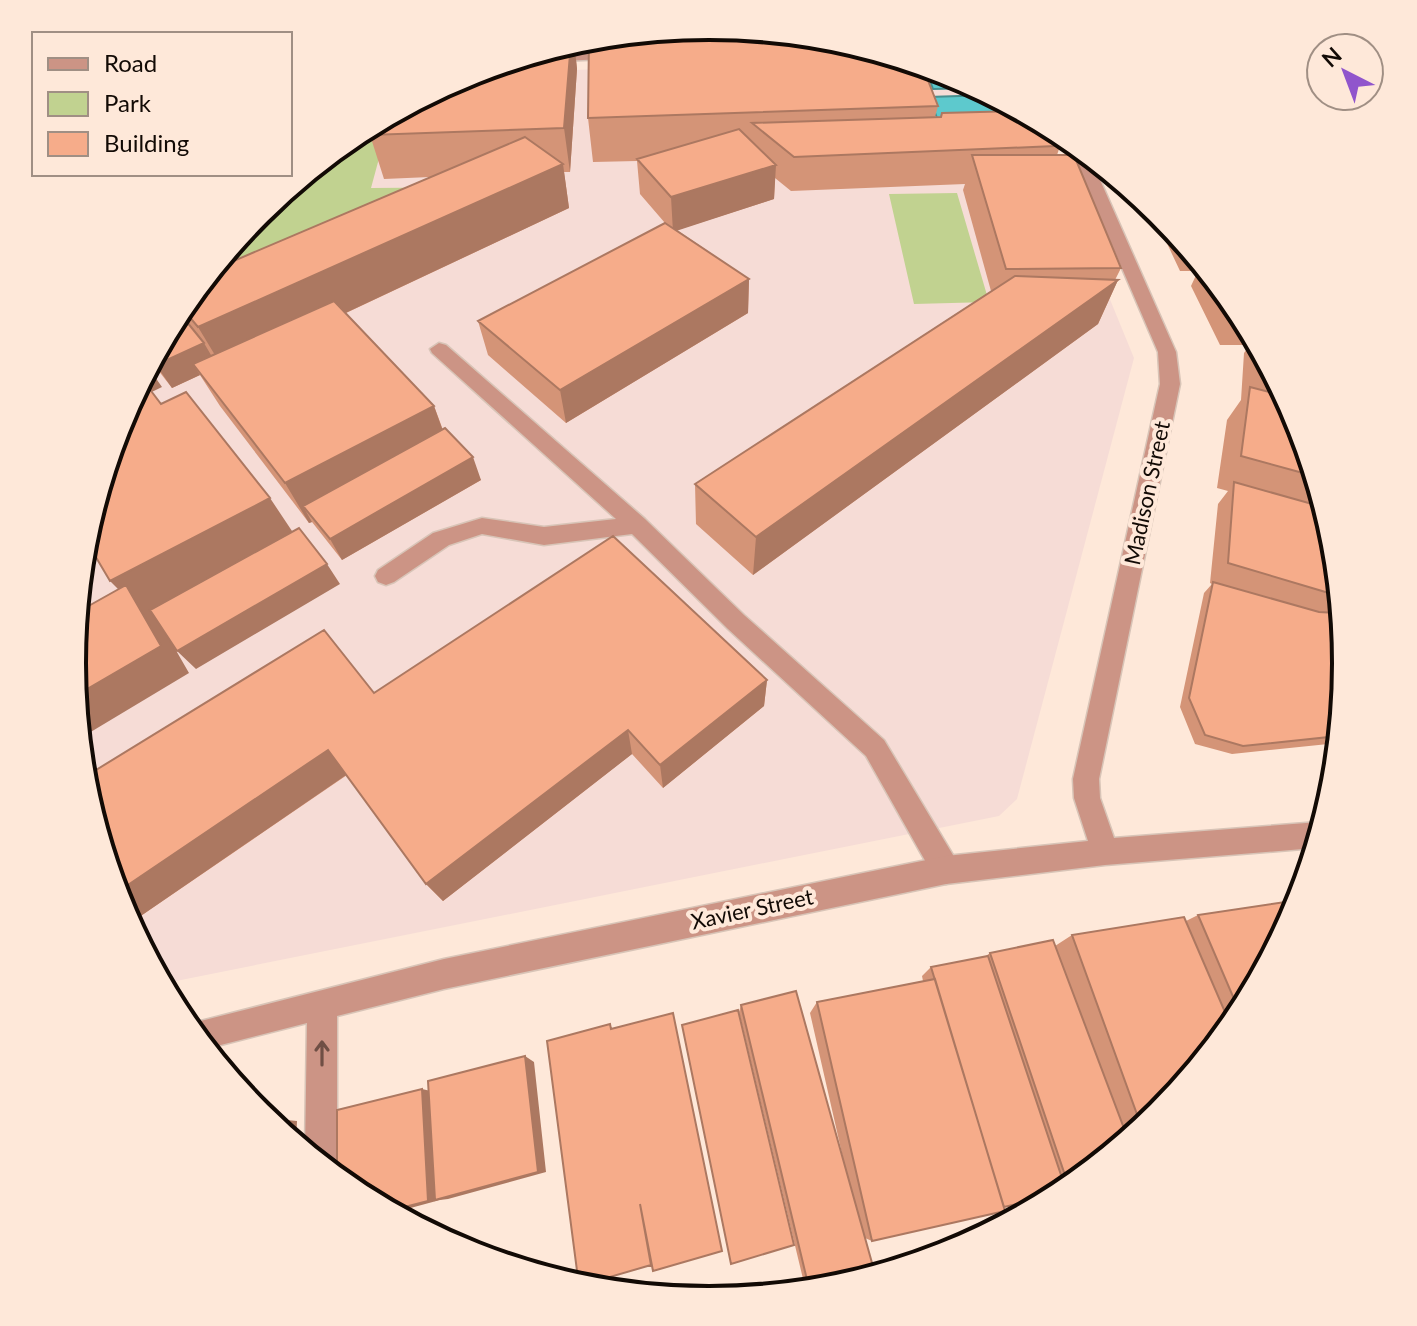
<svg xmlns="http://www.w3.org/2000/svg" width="1417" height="1326" font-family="Lato,sans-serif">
	<rect width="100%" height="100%" fill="#fee8d9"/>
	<path fill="#f6dcd6" d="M897 58 953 75 1036 119 1134 358 1017 799 999 816 161 984 120 906 84 787 72 663 84 538 120 419 179 309 258 212 355 133 465 74Z"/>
	<path fill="#c1d290" d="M391 114 371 188 501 187 168 329 179 309 258 212 355 133Z
		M957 193 989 302 914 304 889 194Z"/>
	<path fill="#5dc9cd" stroke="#469091" stroke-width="2" d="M926 70 953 75 977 88 933 89Z
		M990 95 1002 101 1021 145 949 149 929 97Z"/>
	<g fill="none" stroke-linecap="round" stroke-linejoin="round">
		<defs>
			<path id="service" d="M439 343 446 345 645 519 744 615 884 740 956 860 960 870 956 880 946 884 936 880 866 756 728 629 632 534 544 545 482 534 449 545 394 582 386 585 378 582 375 576 378 570 433 533 482 518 544 527 616 519 432 353 430 349Z"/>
			<path id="minor" d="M622 51 627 52V58L517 63 511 60 531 54Z
				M1072 142 1089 155 1176 352 1180 384 1099 779 1100 798 1114 838 1319 822 1322 823 1315 848 1105 865 946 884 444 989 337 1016V1165L333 1175 305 1152 307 1023 205 1049 185 1025 444 959 946 856 1088 841 1074 798 1073 779 1160 384 1158 352 1069 145Z"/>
		</defs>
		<use href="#service" stroke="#d8c4b7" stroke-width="3"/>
		<use href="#minor" stroke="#d8c4b7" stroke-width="3"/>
		<use href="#service" fill="#cc9485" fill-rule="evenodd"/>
		<use href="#minor" fill="#cc9485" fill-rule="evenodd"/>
	</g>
	<path fill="#d49477" d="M574 41 577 69 570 172H564L569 208 346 313 434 406 443 430 481 480 342 560 312 522 309 523 220 406 200 375 172 388 151 361 178 311 183 317 178 310 179 309 210 271 430 177 384 179 370 135 465 74Z
		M1002 101 1064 134 1057 155 1121 268 1115 280H1118L1098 324 753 575 696 524 695 484 991 291 963 190 965 184 791 191 775 178 774 199 677 230 749 279 748 313 566 423 488 355 478 321 665 223 640 194 637 161 593 162 588 118 938 106 935 117 1006 111Z
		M1169 225 1238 309 1297 420 1333 539 1340 612 1338 614 1346 663 1338 743 1232 754 1195 744 1180 707 1204 593 1212 584 1210 583 1218 504 1228 491 1217 488 1227 420 1241 400 1244 353 1250 345H1220L1191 286 1198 271H1180L1164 237Z
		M767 680 764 706 663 788 632 754 443 901 426 884 347 775 129 924 120 906 374 693Z
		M1297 907 1238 1017 1159 1114 1079 1179 1063 1181 1004 1207 872 1241 865 1238 809 1288 804 1283 739 1012 741 1005 843 1158 810 1013 817 1002 923 981 922 976 931 967 986 956 990 953 1055 946 1072 935 1186 921 1198 915Z"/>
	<path fill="#ac7861" d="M574 41 577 69 570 172 564 128 571 42Z
		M563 164 569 208 224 370 198 327Z
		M776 165 774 199 673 232 671 197Z
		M749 279 748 313 566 423 560 390Z
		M1118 280 1098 324 753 575 756 537Z
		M204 343 218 367 193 364 200 375 172 388 156 365Z
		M148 367 162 387 129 403Z
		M434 406 449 448 303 506 312 522 309 523 285 483Z
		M473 457 481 480 342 560 330 539Z
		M270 498 296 537 155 614 189 673 79 739 75 696 142 613 110 581Z
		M327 564 340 584 196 669 177 651Z
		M1340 606V612L1326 618Z
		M767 680 764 706 663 788 660 765Z
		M628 730 632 754 443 901 426 884Z
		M328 750 349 773 129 924 120 906 116 893Z
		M525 1056 534 1062 546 1172 448 1199 440 1200 392 1213 389 1211 422 1089 435 1092Z
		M277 1119 297 1121 296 1145 276 1128Z"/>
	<path fill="#f6ac8a" stroke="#ac7861" stroke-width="2" d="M709 26 833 38 922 65 938 106 588 118 589 38Z
		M571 42 564 128 370 135 373 123 465 74Z
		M1020 111 1054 129H1051L1055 146 794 157 752 123 941 117 942 113Z
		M739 129 776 165 671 197 637 159Z
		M525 137 563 164 198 327 181 307 210 271Z
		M972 155H1074L1121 268 1006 269Z
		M665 223 749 279 560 390 478 321Z
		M1015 276 1118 280 756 537 695 484Z
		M334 301 434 406 285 483 193 364Z
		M178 311 204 343 156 365 152 360Z
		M1264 358 1276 380 1263 377Z
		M142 379 161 404 186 392 270 498 110 581 84 537 120 419Z
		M1250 387 1284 396 1297 420 1314 476 1241 456Z
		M445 428 473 457 330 539 303 506Z
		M1234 482 1323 507 1333 539 1339 596 1228 563Z
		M299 528 327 564 177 651 150 610Z
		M613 536 767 680 660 765 628 730 426 884 328 750 116 893 84 787 83 778 324 630 374 693Z
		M1213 582 1319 612 1337 613 1341 620 1346 663 1338 736 1243 746 1205 735 1189 698Z
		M126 585 161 646 75 696 72 663 76 613Z
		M1299 900 1297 907 1240 1013 1198 915Z
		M1184 917 1231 1026 1159 1114 1142 1128 1072 935Z
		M1053 940 1128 1139 1079 1179 1067 1181 990 953Z
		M988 956 1066 1190 1059 1194 1004 1207 931 967Z
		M935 979 1005 1211 872 1241 817 1002Z
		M796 991 874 1270 809 1288 741 1005Z
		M738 1010 794 1245 731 1264 682 1025Z
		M673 1013 722 1251 653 1271 640 1204 651 1265 579 1286 547 1041 610 1024 611 1029Z
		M525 1056 538 1172 435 1200 428 1081Z
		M422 1089 428 1201 389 1211 354 1192 337 1178V1110Z
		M277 1119 276 1128 268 1121Z"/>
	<defs><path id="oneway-shaft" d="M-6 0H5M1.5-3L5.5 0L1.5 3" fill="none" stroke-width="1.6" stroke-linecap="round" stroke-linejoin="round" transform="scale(2)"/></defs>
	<use stroke="#6f4f45" href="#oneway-shaft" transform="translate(322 1053) rotate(-90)"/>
	<g text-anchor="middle" stroke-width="8" stroke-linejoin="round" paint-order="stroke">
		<g font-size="22" fill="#120a05" stroke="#fee8d9">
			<text transform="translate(1147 493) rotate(-78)" y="8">Madison Street</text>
			<text transform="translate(752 909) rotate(-12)" y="8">Xavier Street</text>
		</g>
	</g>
	<path d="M0 0H1417V1326H0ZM86 663a623 623 0 1 1 1246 0a623 623 0 1 1-1246 0Z" fill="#fee8d9" fill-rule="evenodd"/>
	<path fill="none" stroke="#120a05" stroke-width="4" d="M86 663a623 623 0 1 1 1246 0a623 623 0 1 1-1246 0Z"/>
	<rect x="32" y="32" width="260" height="144" fill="#fee8d9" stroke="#a08f84" stroke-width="2"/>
	<rect x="48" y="58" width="40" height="12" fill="#cc9485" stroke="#a08f84" stroke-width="2"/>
	<text x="104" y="72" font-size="24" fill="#120a05">Road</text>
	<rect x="48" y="92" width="40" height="24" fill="#c1d290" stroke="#a08f84" stroke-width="2"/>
	<text x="104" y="112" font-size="24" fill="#120a05">Park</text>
	<rect x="48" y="132" width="40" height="24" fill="#f6ac8a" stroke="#a08f84" stroke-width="2"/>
	<text x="104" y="152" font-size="24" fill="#120a05">Building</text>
	<g transform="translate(1345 72) rotate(318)"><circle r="38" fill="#fee8d9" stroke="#a08f84" stroke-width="2"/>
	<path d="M0-6L14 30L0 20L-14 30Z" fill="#9055cc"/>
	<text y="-12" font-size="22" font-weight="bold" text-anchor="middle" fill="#120a05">N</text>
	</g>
</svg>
